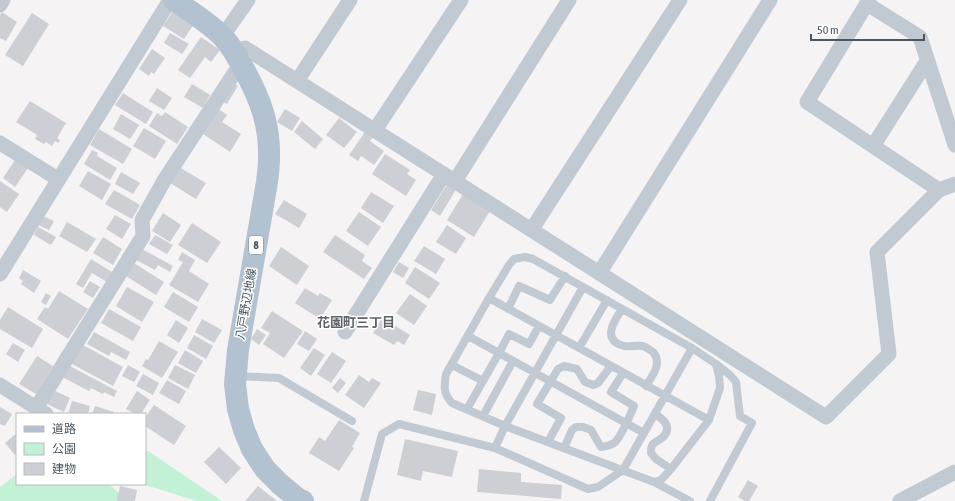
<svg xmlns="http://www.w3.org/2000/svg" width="955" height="501" font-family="'Asap Condensed','Noto Sans JP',sans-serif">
	<rect width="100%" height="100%" fill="#f5f3f3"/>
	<path fill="#c3f1d5" d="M145 451H148L222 501H197L142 484H145Z
		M17 474V484H110V485L128 501H0V487Z"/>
	<path fill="#cdcfd5" d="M173 11 194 24 184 39 163 26Z
		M2 12 17 22 6 41 0 38V15Z
		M32 13 49 24 23 66 5 55Z
		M170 33 189 44 182 54 164 43Z
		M201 37 220 50 211 62 205 57 190 78 178 70Z
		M152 49 165 58 154 74 151 72 149 76 139 69Z
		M233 83 238 86 227 104 221 101Z
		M192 84 210 95 203 108 184 97Z
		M157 88 172 98 164 110 149 101Z
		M123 93 153 112 146 124 115 105Z
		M30 101 66 123 57 138 60 140 58 143 55 141 52 146 46 142 44 144 35 139 37 135 16 122Z
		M216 107 227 115 222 122 241 134 230 152 200 132Z
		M285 109 300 118 292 131 277 122Z
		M165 112 188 127 177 144 149 126 157 113 162 116Z
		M121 114 139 125 130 139 113 129Z
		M339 118 357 132 344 148 326 135Z
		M302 121 323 139 315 149 294 132Z
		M144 128 166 141 155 159 133 146Z
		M99 129 132 149 123 164 90 145Z
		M365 132 373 137 370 141 384 151 374 165 361 156 358 161 349 155Z
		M92 150 98 153 97 156 117 168 110 180 84 164Z
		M385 154 410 170 407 174 416 180 406 196 372 174Z
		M15 160 28 168 15 187 3 178Z
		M179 167 206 183 196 199 170 183Z
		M88 171 111 184 102 200 79 186Z
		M121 172 140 183 133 194 115 184Z
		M0 181 19 194 7 212 0 207Z
		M448 183 457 188 440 216 431 210Z
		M114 190 140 205 132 219 105 204Z
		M371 192 394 206 383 223 361 208Z
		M463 194 490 211 474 237 447 220Z
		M284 200 307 214 299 228 275 214Z
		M359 212 381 227 368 246 346 231Z
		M163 213 181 225 170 242 152 231Z
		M115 215 131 224 122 239 106 229Z
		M43 216 54 221 49 230 38 225Z
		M67 222 96 239 87 252 59 236Z
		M192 223 221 242 207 263 178 245Z
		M447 225 466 238 456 254 436 242Z
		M38 227 56 237 51 245 34 235Z
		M155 235 173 245 167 254 149 244Z
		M335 235 365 255 362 261 372 268 364 279 323 252Z
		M103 237 122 249 113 265 93 253Z
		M424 246 445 259 436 274 414 261Z
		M281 247 309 266 297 285 269 266Z
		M142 249 173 266 170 272 158 265 155 270 136 260Z
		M182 252 195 260 189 271 209 284 198 302 169 285 183 262 178 260Z
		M91 259 112 272 107 282 92 273 83 288 76 284Z
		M399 262 409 268 403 278 393 272Z
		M134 263 164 282 156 295 126 276Z
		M415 267 440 283 429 299 405 283Z
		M23 270 41 281 34 293 21 284 23 281 19 278Z
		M90 281 100 287 93 298 83 292Z
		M127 287 154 302 142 322 116 306Z
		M305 288 318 296 320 293 332 300 320 319 295 303Z
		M59 291 88 309 68 339 37 319 45 307 48 309Z
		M173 292 198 307 189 322 164 307Z
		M46 293 51 296 46 305 41 302Z
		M410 294 427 306 414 325 396 313Z
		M8 307 43 329 32 348 0 329V320Z
		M109 309 141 327 133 341 101 323Z
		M272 311 303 331 284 358 263 344 270 333 261 328Z
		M382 318 410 335 404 345 397 341 394 345 373 333Z
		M202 319 222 330 214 343 195 332Z
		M176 320 188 328 179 343 167 335Z
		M257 329 266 335 259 345 251 339Z
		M305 331 317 339 309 351 297 344Z
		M94 332 130 352 126 360 111 352 109 356 87 344Z
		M194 335 213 346 206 359 187 348Z
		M159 341 178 352 162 378 142 366 146 359 148 360Z
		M13 343 25 350 18 362 6 354Z
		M83 345 123 367 113 386 72 364Z
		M314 348 325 355 311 376 300 368Z
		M185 350 203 361 196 373 178 363Z
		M332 352 346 361 331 383 317 374Z
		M37 356 53 366 36 394 19 384Z
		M68 365 117 391 114 397 104 392 103 394 91 388 89 391 62 377Z
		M128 365 140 372 134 382 122 376Z
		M175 365 195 375 188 389 168 378Z
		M143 374 159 383 153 395 136 386Z
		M359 375 369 382 372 378 381 383 364 408 345 395Z
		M340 378 346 383 338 393 332 388Z
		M167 380 186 391 179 404 159 393Z
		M53 390 70 398 64 412 47 404Z
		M418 390 436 394 432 415 413 410Z
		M137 391 150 400 141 414H135L126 409Z
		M72 401 90 406 88 414H68Z
		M154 405 186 426 174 445 145 426V418Z
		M95 406 114 412 113 414H92Z
		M0 407 12 414 5 426 0 424Z
		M339 420 360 433 352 447 354 448 339 471 309 453 319 437 325 441Z
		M17 433V453L15 455 5 443Z
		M405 439 458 451 452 477 423 471 421 481 397 475Z
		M219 447 241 468 226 484 204 462Z
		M479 469 521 473V482L562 485 561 499 477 492Z
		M748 480 758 486 749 501H745L738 497Z
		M120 486 137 490 135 501H117Z
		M258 486 277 501H245Z"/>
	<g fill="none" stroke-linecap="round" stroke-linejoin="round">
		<path stroke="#c1cad2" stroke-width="8" d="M525 257 533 259 692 348 716 364 719 376 720 388 709 420 671 469 661 480 654 482 505 426 452 403C443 393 444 387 446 374L489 298 509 265 514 259Z
			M583 287 505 426 495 448 588 489 598 487 623 470 692 348
			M489 298 709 420
			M508 309 519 286 550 300 565 276
			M622 309C614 321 601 340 624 346 630 347 636 345 643 346 646 347 650 350 653 352 663 363 652 376 646 386
			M468 336 644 433
			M579 348 607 300
			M452 365 483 381
			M237 376 279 378 352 421
			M467 409 499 353 509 334 529 344 539 326
			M655 414C663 419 672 426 664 436 661 440 656 441 653 444 651 446 651 450 651 453L656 459 671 469
			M483 416 513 361
			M548 442 561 418 537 404 558 369 564 366 577 369 585 382 593 385 598 383 611 366
			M564 448 572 430 576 427H583L591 430 601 447C606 446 610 446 614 443 621 438 630 415 634 406L611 392 623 373
			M654 482 690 501
			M364 501 382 434 399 424 495 448
			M710 501 752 423 740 416 736 382 730 375 716 364"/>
		<path stroke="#c1cad2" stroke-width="15" d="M869 0 807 102 939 190
			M867 4 920 37 955 145
			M0 5 3 0
			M222 37 248 0
			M234 51 245 48 826 417 889 354 877 252 939 190 955 184
			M297 81 350 0
			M375 130 461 0
			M0 143 58 179
			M873 146 927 61
			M455 181 569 0
			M532 229 680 0
			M600 272 770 0
			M0 274 170 0
			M345 332 444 174
			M0 385 46 414
			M36 408 143 236 142 220 165 179 241 63
			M900 501 955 472"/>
		<path stroke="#b3c2d1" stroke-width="22" d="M174 0C191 12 208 22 223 37 233 48 239 60 246 73 261 101 270 126 269 158 269 166 268 174 267 182L238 350 235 384 238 409 244 430 252 449 265 469 280 484 298 499 303 501"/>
	</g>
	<g text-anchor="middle" stroke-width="3" stroke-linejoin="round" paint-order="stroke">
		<rect fill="#fff" stroke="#808990" stroke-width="1" x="249" y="236" width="14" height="18" rx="3"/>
		<g font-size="11" font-weight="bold" fill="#4a5661">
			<text x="256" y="249">8</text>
		</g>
		<g font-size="12" fill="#4a5661" stroke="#fff">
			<text transform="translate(246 304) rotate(-80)" y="4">八戸野辺地線</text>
		</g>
		<g font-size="13" font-weight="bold" fill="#5f6368" stroke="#fff">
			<text x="356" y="327">花園町三丁目</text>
		</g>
	</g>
	<rect x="16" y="413" width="130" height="72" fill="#ffffff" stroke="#b7bbc0"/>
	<rect x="24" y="426" width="20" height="6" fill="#b3c2d1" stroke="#b7bbc0"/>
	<text x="52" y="433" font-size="12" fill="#4a5661">道路</text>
	<rect x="24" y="443" width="20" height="12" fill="#c3f1d5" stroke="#b7bbc0"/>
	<text x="52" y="453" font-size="12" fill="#4a5661">公園</text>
	<rect x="24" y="463" width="20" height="12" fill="#cdcfd5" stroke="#b7bbc0"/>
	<text x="52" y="473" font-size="12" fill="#4a5661">建物</text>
	<path d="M811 34v6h113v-6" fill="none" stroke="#4a5661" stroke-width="2"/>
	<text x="817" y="34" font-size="12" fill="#4a5661" stroke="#ffffff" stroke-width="3" paint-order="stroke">50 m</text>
</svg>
